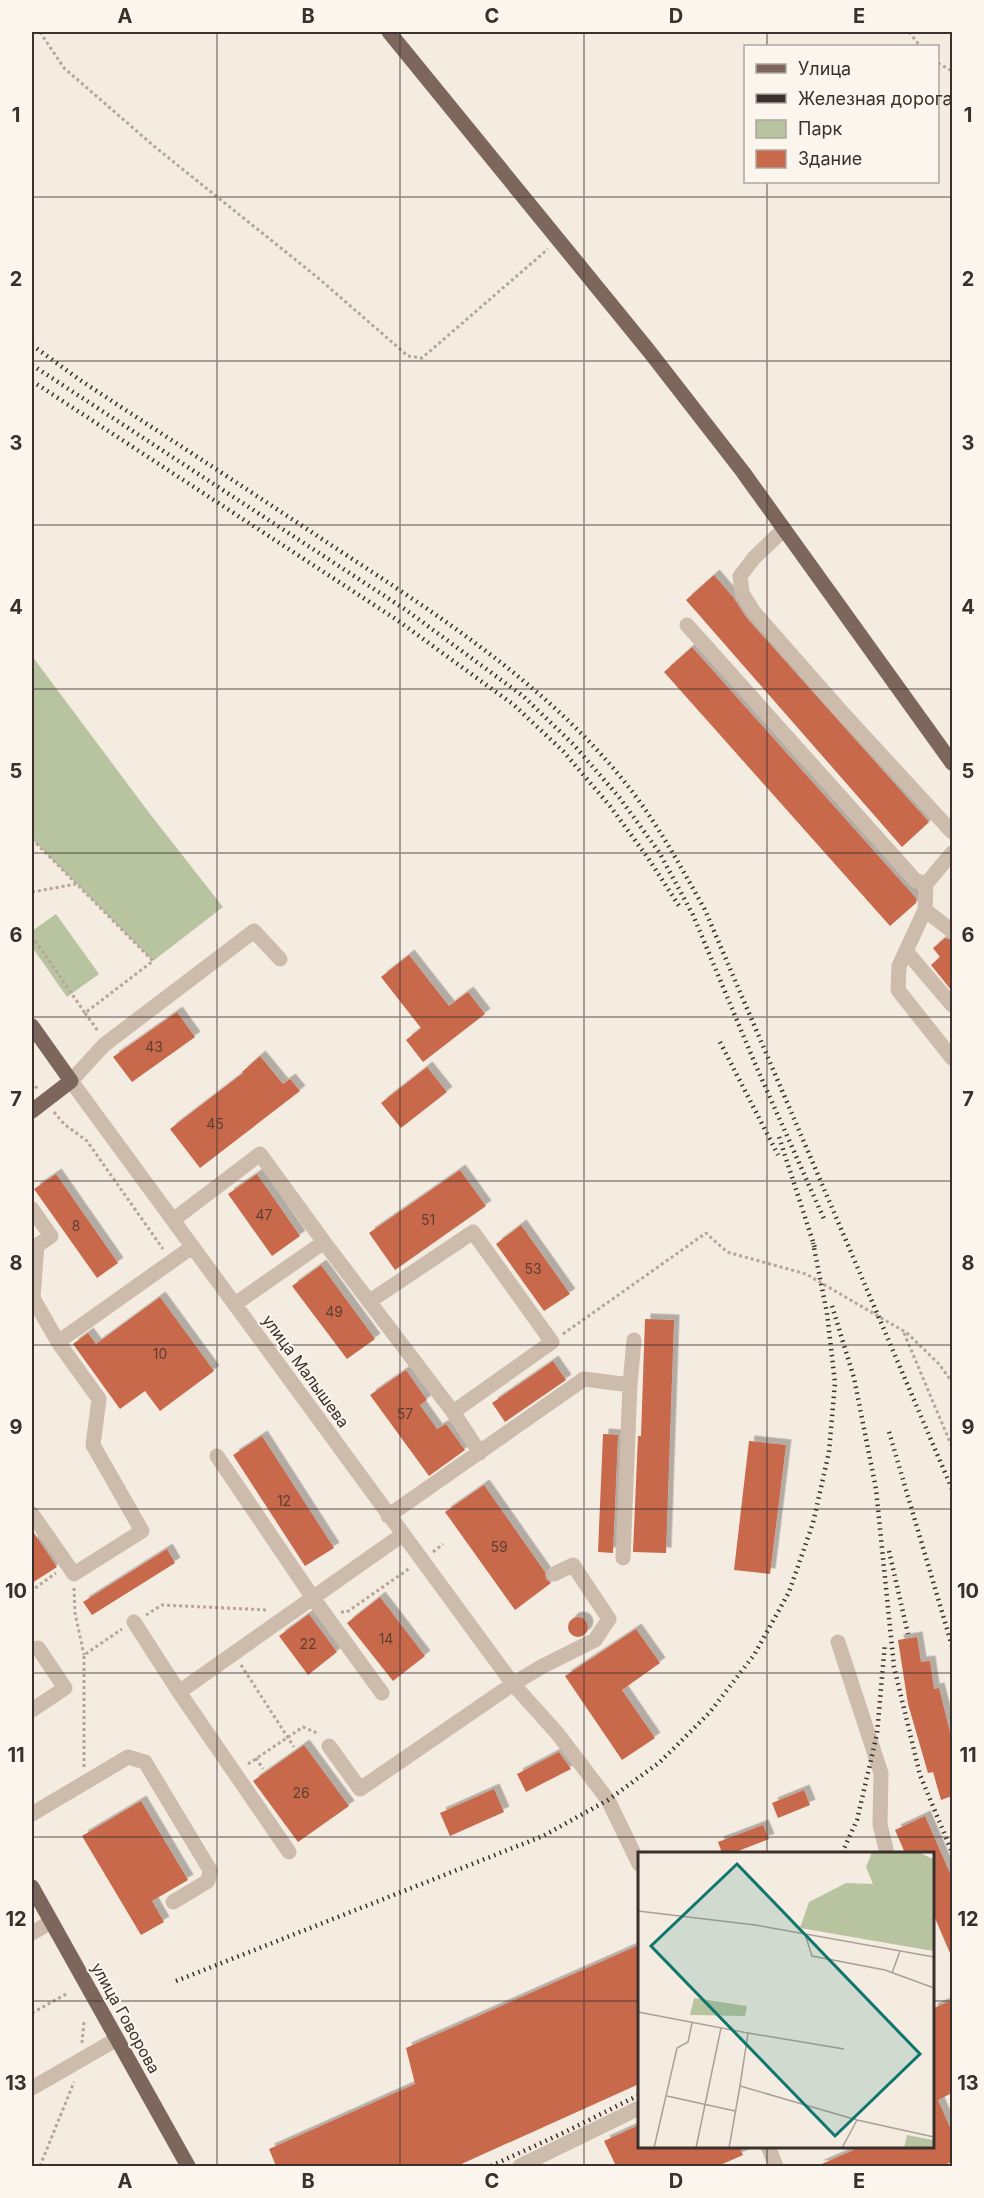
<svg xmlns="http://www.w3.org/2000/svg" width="984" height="2198" font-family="Inter,sans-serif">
	<defs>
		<filter id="shadow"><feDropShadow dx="5.5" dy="-5.5" stdDeviation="0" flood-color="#0004"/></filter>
	</defs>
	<rect width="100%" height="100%" fill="#f4ebe1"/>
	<path fill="#b8c4a0" d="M32 656 150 814 223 907 153 961 32 839Z
		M56 914 99 974 67 997 32 947V931Z"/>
	<path fill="#c8694b" filter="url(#shadow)" d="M714 575 733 597 746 617 929 822 902 847 686 600Z
		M692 647 916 898V903L890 926 664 672Z
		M945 938 952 940V991L931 965 940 957 933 948Z
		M409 955 449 1006 468 992 485 1014 423 1062 406 1040 421 1028 381 977Z
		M177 1012 195 1037 132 1082 113 1057Z
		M260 1056 283 1084 290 1079 300 1091 200 1168 170 1129 243 1073 242 1072Z
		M427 1067 447 1092 401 1128 381 1103Z
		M460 1170 486 1206 395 1270 369 1233Z
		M56 1174 118 1263 97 1278 34 1189Z
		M257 1174 300 1236 272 1256 228 1194Z
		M521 1225 570 1294 544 1311 496 1244Z
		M321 1265 375 1339 347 1359 292 1286Z
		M160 1297 214 1371 160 1411 145 1391 120 1409 73 1344 88 1333 96 1344Z
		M645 1319 674 1320 666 1553 633 1552 638 1436H641Z
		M553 1361 566 1380 505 1422 492 1403Z
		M406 1370 427 1400 420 1405 437 1429 446 1424 465 1450 429 1476 370 1395Z
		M603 1434 618 1435 613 1553 598 1552Z
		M262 1436 334 1548 305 1566 233 1455Z
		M749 1441 786 1445 770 1574 734 1570Z
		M484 1485 545 1572 546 1579 551 1583 515 1610 445 1512Z
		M32 1530 57 1567 32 1583Z
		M167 1549 175 1563 92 1615 83 1602Z
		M380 1597 425 1656 393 1681 347 1623Z
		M309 1614 337 1652 308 1675 279 1636Z
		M568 1627a10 10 0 1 1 20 0a10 10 0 1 1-20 0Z
		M636 1629 660 1663 622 1690 655 1738 622 1760 565 1676Z
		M917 1637 921 1662 930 1661 934 1689 939 1688 952 1740V1796L941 1800 933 1772 928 1773 908 1704 898 1640Z
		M304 1745 349 1806 298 1842 253 1781Z
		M559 1752 571 1769 526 1792 517 1774Z
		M494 1789 504 1812 450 1836 440 1813Z
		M804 1790 810 1805 778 1818 772 1803Z
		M141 1801 188 1880 152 1901 164 1922 141 1935 82 1836Z
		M925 1816 952 1878V1958L932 1911V1853H905L895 1830Z
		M763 1825 769 1839 733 1853H722L718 1842Z
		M639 1945V2084L457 2166H276L269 2149 415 2084 406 2048Z
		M952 2000V2093L938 2100 952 2132V2162L942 2166H817L865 2145H932V2009Z
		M639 2125V2145H738L743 2155 718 2166H616L604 2141Z"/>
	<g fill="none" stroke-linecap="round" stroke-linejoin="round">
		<path stroke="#b9a596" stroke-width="3" stroke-dasharray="3 3" stroke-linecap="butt" d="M40 32 64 68 155 147 317 277 408 356 422 358 548 249
			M909 32 920 46
			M938 63 952 71
			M32 839 153 961 85 1013 32 936
			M32 892 76 884
			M85 1013 98 1031
			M32 1081 38 1090
			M54 1112 64 1124 87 1141 163 1249
			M904 1333 952 1447
			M563 1334 706 1233 727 1252 806 1274 907 1333 939 1364 952 1382
			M433 1552 443 1544
			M74 1588 75 1613 84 1655
			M32 1593 34 1589 56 1573
			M341 1612H347L410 1568
			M146 1615 162 1605 268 1610
			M241 1665 294 1747
			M256 1758 263 1769
			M248 1764 303 1727 319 1734
			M84 1767V1655L122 1629
			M32 2013 68 1993
			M82 2043 84 2021
			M40 2166 74 2082"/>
		<path stroke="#cdbbac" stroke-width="15" d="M784 529 754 558 740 576 742 593 753 611 839 709 952 832
			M687 625 915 880 926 884
			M952 853 926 884 925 910 899 966 898 990 952 1058
			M925 910 952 931
			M906 951 952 1005
			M280 959 254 931 104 1045 71 1081 513 1684 557 1733 608 1800 639 1864
			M32 1209 51 1236 32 1249
			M173 1220 260 1154 324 1242
			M37 1245 33 1298 58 1342 192 1247
			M370 1301 473 1232 552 1342 453 1412
			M235 1304 324 1242 453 1412 480 1453
			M217 1456 313 1598 382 1693
			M32 1514 74 1574 142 1531 93 1445 99 1399 58 1342
			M388 1516 584 1379 630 1385
			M623 1558 630 1385 634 1340
			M134 1622 179 1692 402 1535
			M838 1642 881 1773 880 1825 887 1853
			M179 1692 289 1852
			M32 1710 65 1688 38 1648
			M329 1746 360 1789 513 1684 541 1667 595 1640 609 1619 573 1565 554 1574
			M32 1814 128 1757 145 1762 210 1870 208 1881 173 1902
			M32 1933 51 1922
			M32 2088 117 2039
			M768 2146 776 2166
			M520 2166 639 2108"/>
		<path stroke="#7d675c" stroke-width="15" d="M389 32 649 351 743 472 952 763
			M32 1026 71 1081 32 1111
			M32 1887 188 2166"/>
		<path stroke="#3b302b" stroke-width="4.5" stroke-dasharray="1.5 4.5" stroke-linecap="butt" d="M32 345 80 380C165 436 250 491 334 547 441 617 552 688 631 790 660 828 682 869 705 910L952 1489
			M32 365 406 610 523 696 573 744 619 797 659 852 693 915 756 1066 824 1219
			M32 381 397 620 514 705 563 751 610 806 648 858 681 909
			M720 1042 778 1155
			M779 1137 816 1251
			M832 1306 854 1378 876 1489 894 1667 920 1775 952 1852
			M889 1432 952 1646
			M889 1551 908 1634
			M842 1853 857 1820 877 1734 885 1643
			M176 1981 543 1836 608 1800 660 1762 710 1712 754 1655 789 1592 813 1523 829 1452 835 1383 827 1313 813 1243
			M491 2166 565 2132 639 2095"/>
	</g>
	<path fill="none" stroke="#3b302b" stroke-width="1.5" stroke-opacity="0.55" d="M217 32V2166M400 32V2166M584 32V2166M767 32V46M767 182V1853M32 197H952M32 361H952M32 525H952M32 689H952M32 853H952M32 1017H952M32 1181H952M32 1345H952M32 1509H952M32 1673H952M32 1837H952M32 2001H639M932 2001H952M767 2146V2166"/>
	<g text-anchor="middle" stroke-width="4.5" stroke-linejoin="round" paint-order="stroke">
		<g font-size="14" fill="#5e3e33">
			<text x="154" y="1052">43</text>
			<text x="215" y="1129">45</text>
			<text x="264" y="1220">47</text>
			<text x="428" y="1225">51</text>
			<text x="76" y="1231">8</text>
			<text x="533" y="1274">53</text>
			<text x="334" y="1317">49</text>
			<text x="160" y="1359">10</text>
			<text x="405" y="1419">57</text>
			<text x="284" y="1506">12</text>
			<text x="499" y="1552">59</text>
			<text x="386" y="1644">14</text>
			<text x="308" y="1649">22</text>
			<text x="301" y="1798">26</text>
		</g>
		<g font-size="16" fill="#3b302b" stroke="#fbf5ee">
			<text transform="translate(306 1371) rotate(54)" y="6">улица Малышева</text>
			<text transform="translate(126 2018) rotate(61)" y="6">улица Говорова</text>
		</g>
	</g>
	<g transform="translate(638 1852)">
		<rect width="296" height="296" fill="#f4ebe1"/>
		<path d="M234 0H280L295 7V99L162 76 171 50 208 31 235 32 228 15ZM56 146 109 154 107 164 52 163ZM269 283 295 288V295L266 296Z" fill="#b8c4a0"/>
		<path fill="none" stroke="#aaa098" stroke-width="1.5" d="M0 59 117 73 296 105M167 82 174 104 247 118 296 136M254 121 262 99M0 160 110 181 102 234 219 268 296 285M110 181 206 197M29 244 97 259M16 296 39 196 50 190 54 171M58 296 83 176M91 296 102 234M204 296 219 268"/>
		<path fill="#0f766e" fill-opacity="0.15" stroke="#0f766e" stroke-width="3" d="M99 12 282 202 197 284 13 94Z"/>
		<rect width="296" height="296" fill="none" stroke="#3b302b" stroke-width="3"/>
	</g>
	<rect width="984" height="2198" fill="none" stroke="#fbf5ee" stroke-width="66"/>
	<rect x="744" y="45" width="195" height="138" fill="#fbf5ee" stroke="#aea6a0" stroke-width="1.5"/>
	<rect x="756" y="64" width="30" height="9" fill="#7d675c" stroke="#aea6a0" stroke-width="1.5"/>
	<text x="798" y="75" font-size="18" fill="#3b302b">Улица</text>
	<rect x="756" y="94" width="30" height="9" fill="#3b302b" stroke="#aea6a0" stroke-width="1.5"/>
	<text x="798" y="105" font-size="18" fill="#3b302b">Железная дорога</text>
	<rect x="756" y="120" width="30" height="18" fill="#b8c4a0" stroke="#aea6a0" stroke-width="1.5"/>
	<text x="798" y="135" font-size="18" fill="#3b302b">Парк</text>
	<rect x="756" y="150" width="30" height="18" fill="#c8694b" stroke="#aea6a0" stroke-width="1.5"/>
	<text x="798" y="165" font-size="18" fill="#3b302b">Здание</text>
	<rect x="33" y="33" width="918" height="2132" fill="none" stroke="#3b302b" stroke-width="2"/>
	<g font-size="20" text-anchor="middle" font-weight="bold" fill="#3b302b">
		<text x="125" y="23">A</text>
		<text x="308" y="23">B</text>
		<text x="492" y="23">C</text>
		<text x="676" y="23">D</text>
		<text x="859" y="23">E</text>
		<text x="16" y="122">1</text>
		<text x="968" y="122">1</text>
		<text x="16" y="286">2</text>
		<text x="968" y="286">2</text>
		<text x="16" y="450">3</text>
		<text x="968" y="450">3</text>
		<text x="16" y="614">4</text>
		<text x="968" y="614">4</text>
		<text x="16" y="778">5</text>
		<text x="968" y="778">5</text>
		<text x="16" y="942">6</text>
		<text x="968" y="942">6</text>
		<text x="16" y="1106">7</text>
		<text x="968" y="1106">7</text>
		<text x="16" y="1270">8</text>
		<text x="968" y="1270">8</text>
		<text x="16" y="1434">9</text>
		<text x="968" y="1434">9</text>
		<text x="16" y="1598">10</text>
		<text x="968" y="1598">10</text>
		<text x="16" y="1762">11</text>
		<text x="968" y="1762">11</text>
		<text x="16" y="1926">12</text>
		<text x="968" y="1926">12</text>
		<text x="16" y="2090">13</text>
		<text x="968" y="2090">13</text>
		<text x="125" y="2188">A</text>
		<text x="308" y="2188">B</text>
		<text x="492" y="2188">C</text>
		<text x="676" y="2188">D</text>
		<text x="859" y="2188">E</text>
	</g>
</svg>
